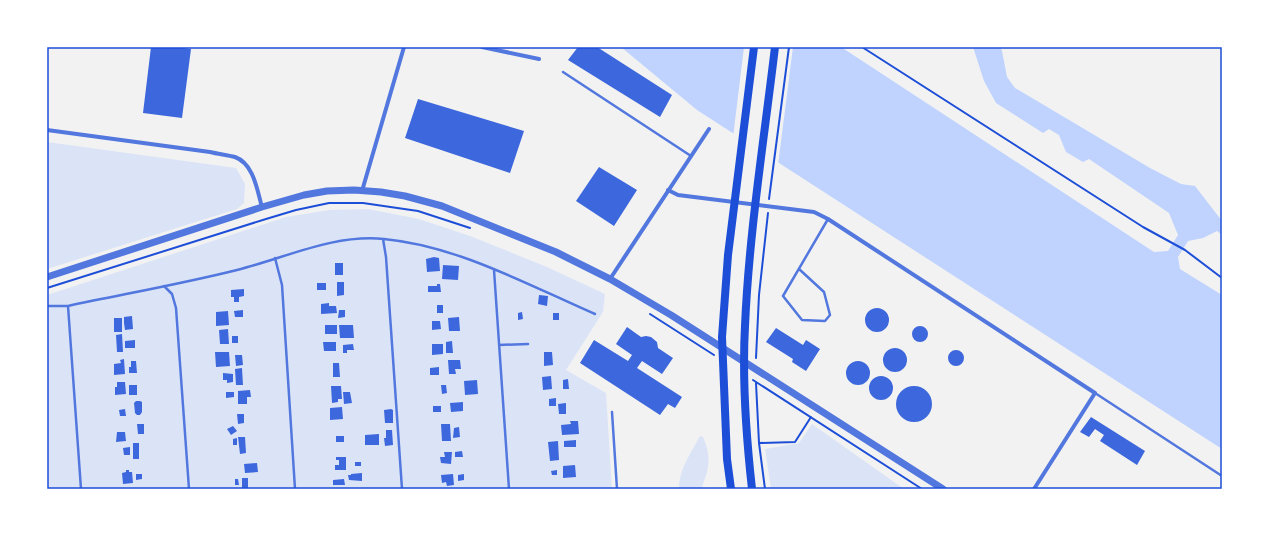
<svg xmlns="http://www.w3.org/2000/svg" width="1269" height="536" font-family="Quicksand,sans-serif">
	<rect width="100%" height="100%" fill="#f2f2f2"/>
	<path fill="#dbe4f7" d="M47 142 236 168 245 184 244 203 237 209 47 269Z
		M368 209 419 219 470 236 547 267 605 294 603 312 566 370 606 393 612 489H47V295L286 217 329 210Z
		M812 424 904 489H771L765 449 799 443Z
		M700 436 703 437C712 457 709 470 701 489H679C679 469 691 453 700 436Z"/>
	<path fill="#bfd3fe" d="M621 47H841L1154 252 1168 251 1178 235 1169 213 1089 159 1083 162 1066 152 1059 135 1049 129 1043 133 996 103 984 81 973 47H1000L1002 51 1007 77 1015 88 1150 168 1181 184 1195 186 1222 221V235L1217 231 1203 238 1188 241 1178 257 1180 269 1222 295V449L697 110Z"/>
	<path fill="#f2f2f2" d="M744 47H793L778 165 733 137Z"/>
	<path fill="#3d67dc" d="M151 47H177L191 49 182 118 143 113Z
		M578 47H597L672 95 660 117 568 60Z
		M418 99 524 131 510 173 405 138Z
		M599 167 637 190 614 226 576 201Z
		M434 257 439 258 440 271 427 272 426 259Z
		M335 263H343V275H335Z
		M443 265 459 266 458 280 442 279Z
		M337 282H344V295L337 296Z
		M317 283H326V290H317Z
		M437 284H440L441 292H428V286H437Z
		M244 289V296L239 297V302H234V297H231V290Z
		M539 295 548 296 547 306 538 304Z
		M329 303V306H336L337 313 321 314V304Z
		M437 305H443V313H437Z
		M865 320a12 12 0 1 1 24 0a12 12 0 1 1-24 0Z
		M243 310V317H235L234 311Z
		M339 310H345V317L338 318Z
		M228 311 229 325 216 326V312Z
		M522 312 523 319 518 320V313Z
		M553 313H559V320H553Z
		M132 316 133 329 125 330 124 323V317Z
		M459 317 460 331H449L448 318Z
		M114 318H122V332H114Z
		M432 321H440L441 329 432 330Z
		M325 325H337V334H325Z
		M339 325H353L354 338H340Z
		M912 334a8 8 0 1 1 16 0a8 8 0 1 1-16 0Z
		M627 327 641 337 646 336 651 337 657 342 658 348 673 358 662 374 642 361 637 368 682 397 675 408 668 404 660 415 580 363 594 340 628 361 632 355 616 344Z
		M776 328 803 345 806 340 820 349 806 371 792 362 793 359 766 342Z
		M228 329 229 344H220L219 330Z
		M122 334 123 352H117L116 335Z
		M232 336H238V343H232Z
		M135 340V348H125V341Z
		M452 341 453 353H446V342Z
		M323 342H336V351H324Z
		M353 344 354 350H347V353H343V345Z
		M432 344H443V354L432 355Z
		M883 360a12 12 0 1 1 24 0a12 12 0 1 1-24 0Z
		M948 358a8 8 0 1 1 16 0a8 8 0 1 1-16 0Z
		M215 352H229L230 366 216 367Z
		M544 352H552L553 365 544 366Z
		M235 355H242L243 365 236 366Z
		M124 359 125 374 114 375V364L121 363 120 360Z
		M448 360H460L461 369H455L456 374H449Z
		M131 361H136L137 373H129V367H131Z
		M846 373a12 12 0 1 1 24 0a12 12 0 1 1-24 0Z
		M333 363H339L340 377H333Z
		M439 367V375H430V368Z
		M242 368 243 385H236L235 369Z
		M223 373 233 374V382L227 383V380H223Z
		M869 388a12 12 0 1 1 24 0a12 12 0 1 1-24 0Z
		M551 376 552 389 543 390 542 377Z
		M568 379 569 389H563V380Z
		M477 380 478 394 465 395 464 381Z
		M117 382H125L126 394 115 395V387H117Z
		M129 385H137V395H129Z
		M441 385H446L447 393 442 394Z
		M331 386H341L342 399H338V402L332 403Z
		M896 404a18 18 0 1 1 36 0a18 18 0 1 1-36 0Z
		M250 390 251 397H247V404H238V391Z
		M226 392H234V397L226 398Z
		M343 392H350L352 403 344 404Z
		M556 398V406H549V399Z
		M136 401H140L142 402V412L140 415H137L135 413 134 403Z
		M463 402V411L451 412 450 403Z
		M566 403V414H559L558 404Z
		M433 406H441V412H433Z
		M342 407 343 419 330 420V408Z
		M125 409 126 416H120L119 410Z
		M391 409 393 410V423H385L384 410Z
		M237 414H244V423L238 424Z
		M1091 417 1145 451 1137 465 1100 441 1104 435 1095 429 1089 437 1080 432Z
		M570 421H578L579 434 562 435 561 425 571 424Z
		M137 424H144V434H138Z
		M441 424H450L451 441H442Z
		M233 426 237 431 231 435 227 429Z
		M459 427 460 437 453 438 454 428Z
		M386 430H392L393 445 385 446 384 438H386Z
		M117 432H125L126 441 116 442Z
		M379 434V445H365V435Z
		M336 436H344V442H336Z
		M238 437H245L246 453 240 454Z
		M237 438V445H233V439Z
		M576 440V447H564V441Z
		M558 441 559 460 550 461 548 442Z
		M133 443H139V459H133Z
		M130 447V455H124L123 448Z
		M462 451 463 457H455V452Z
		M444 452H452L451 464 441 463 440 457H445Z
		M336 457H346V470H335V465H339V460H336Z
		M355 462H361V466H355Z
		M257 463 258 472 245 473 244 464Z
		M575 465 576 477 563 478V466Z
		M126 470H129V472H132L133 483 123 484 122 473 126 472Z
		M557 470V475H552L551 471Z
		M362 473V481L349 480 348 475H351V474Z
		M136 474H142V479L136 480Z
		M453 474 454 485 447 486 446 482 442 483 441 475Z
		M464 474V480L458 481V475Z
		M242 478H248V489H242Z
		M235 479H238L239 485H235Z
		M344 479 345 485H333V480Z"/>
	<g fill="none" stroke-linecap="round" stroke-linejoin="round">
		<path stroke="#1d4ed8" stroke-width="2" d="M862 47 1143 227 1185 250 1222 278
			M769 199 789 47
			M47 288 266 219 296 210 329 203H363L418 211 470 228
			M650 314 714 355
			M756 358 759 295 768 213
			M753 380 922 489
			M756 383 759 443 765 489
			M759 443 795 442 811 417"/>
		<path stroke="#5277de" stroke-width="2.5" d="M563 72 691 156
			M383 239 386 257 402 489
			M275 258 282 285 295 489
			M799 269 824 292 830 315 825 321 802 320 783 296 828 219
			M494 270 509 489
			M164 286 172 294 176 308 189 489
			M47 306H68C124 294 181 284 237 270 285 258 333 234 384 239 458 246 528 285 595 314
			M68 306 81 489
			M499 345 528 344
			M1095 393 1222 476
			M612 412 617 489"/>
		<path stroke="#5277de" stroke-width="4" d="M482 47 539 59
			M47 130 210 152C218 154 227 155 235 157 254 164 257 190 262 207
			M668 190 678 195 814 212 828 219 1095 393 1034 489
			M362 191 404 47
			M610 279 709 129"/>
		<path stroke="#5277de" stroke-width="7" d="M47 277 262 207 304 195 327 191 354 190 381 192 405 196 442 206 556 252 610 279 671 315 943 489"/>
		<path stroke="#1d4ed8" stroke-width="8" d="M731 489 727 459 722 337 728 255 754 47
			M752 489C746 435 742 380 745 326 749 233 764 140 775 47"/>
	</g>
	<rect width="1269" height="536" fill="none" stroke="#ffffff" stroke-width="96"/>
	<rect x="48" y="48" width="1173" height="440" fill="none" stroke="#1d4ed8" stroke-width="1.5"/>
</svg>
